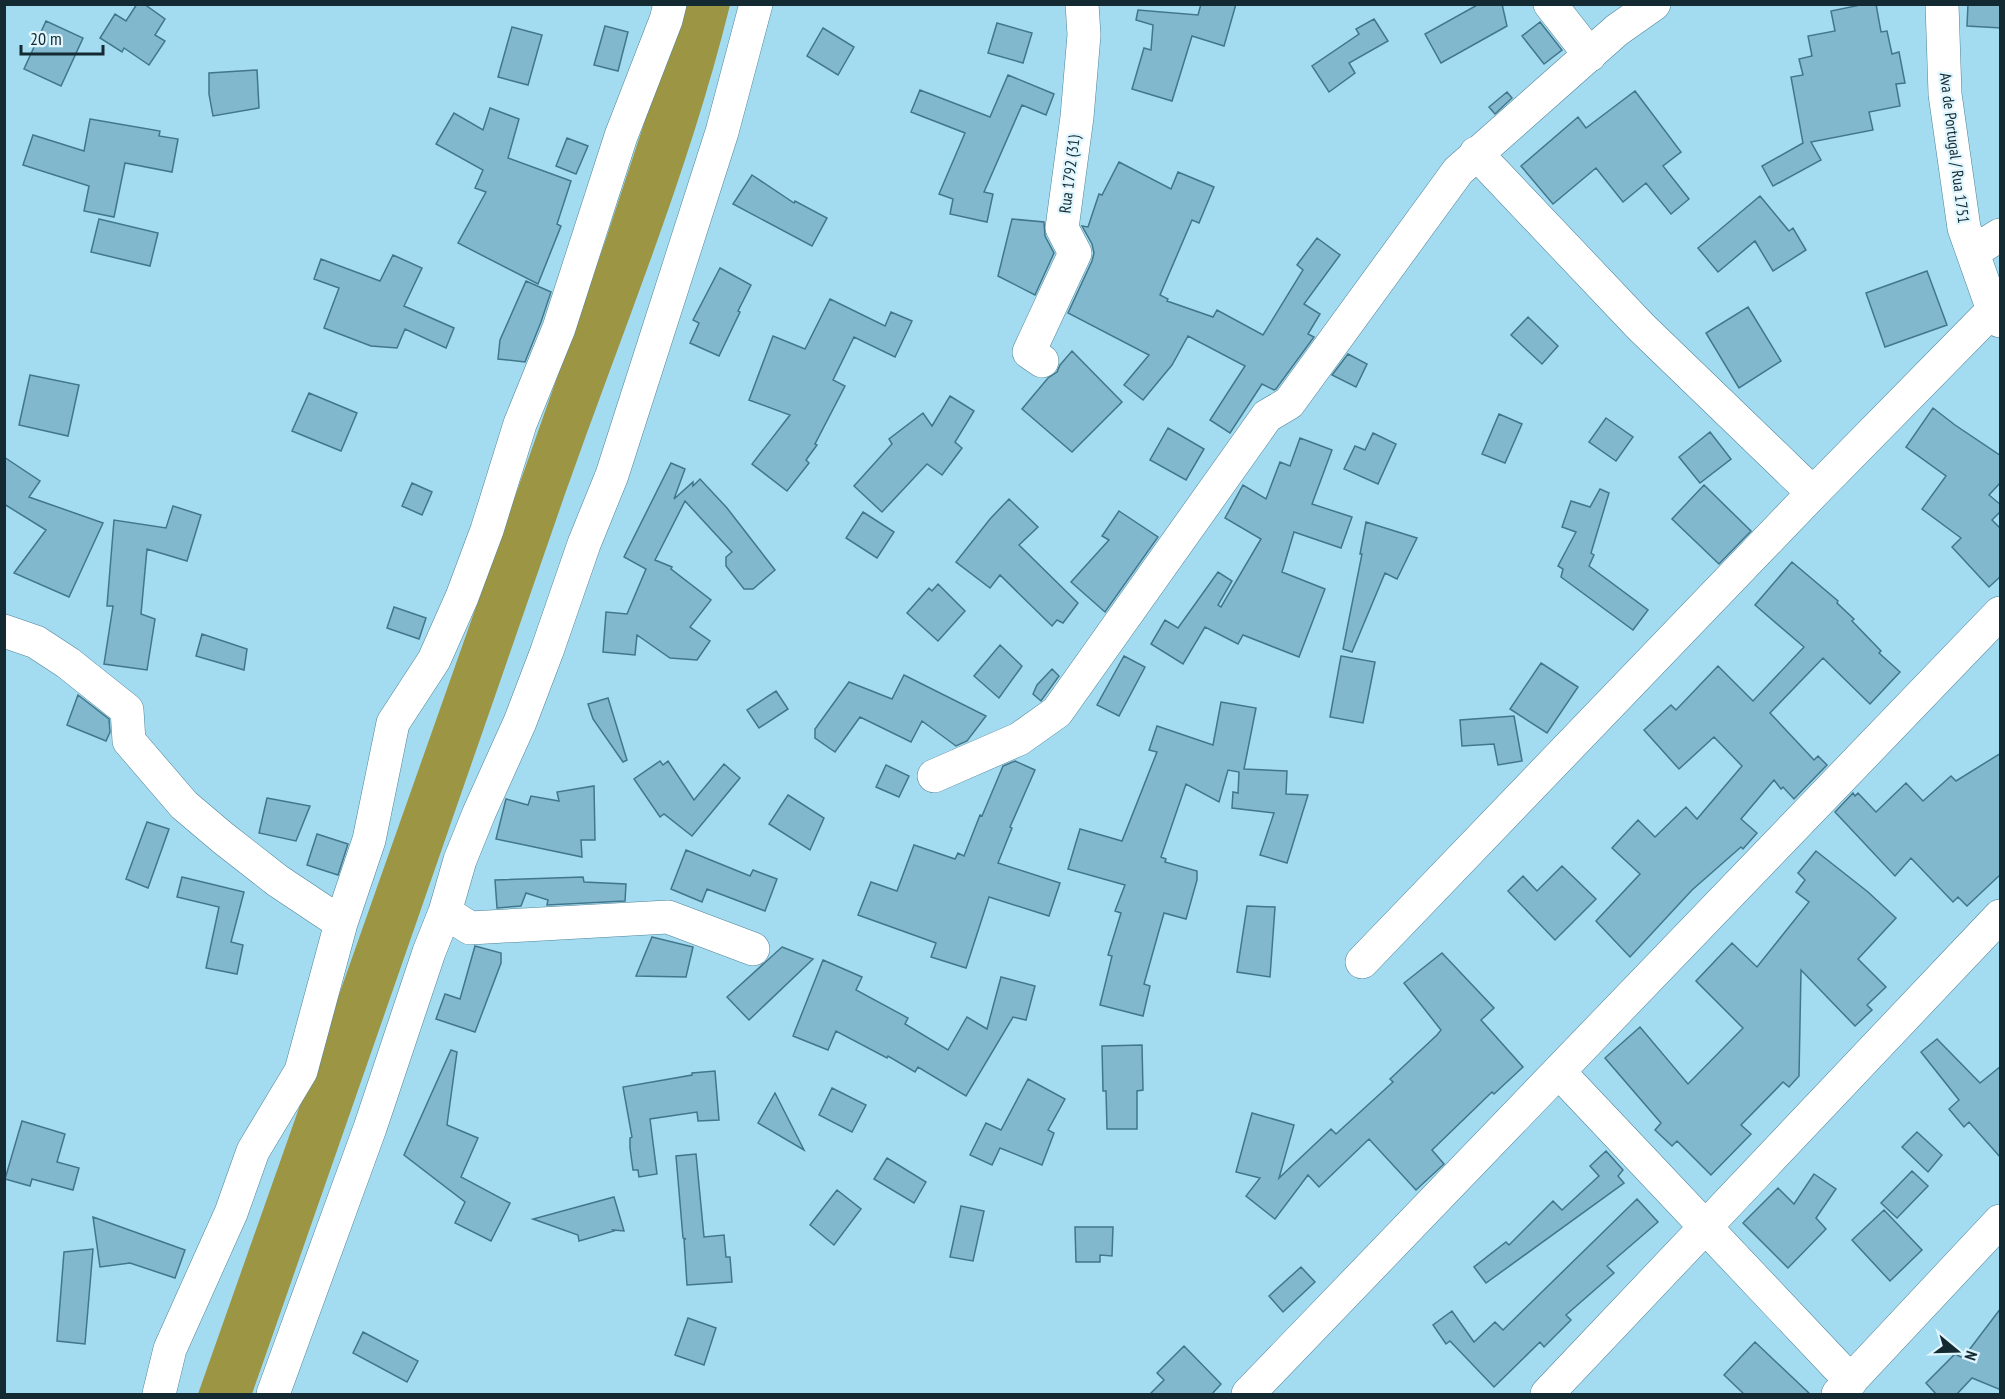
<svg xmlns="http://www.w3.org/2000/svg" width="2005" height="1399" font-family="'PT Sans Narrow',sans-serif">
	<rect width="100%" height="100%" fill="#a3dbf1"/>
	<path fill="#9c9544" d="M683 5H730C689 172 622 332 565 494 461 794 357 1094 252 1394H198L606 239Z"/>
	<path fill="#81b8ce" stroke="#42778b" stroke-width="1.5" d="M137 4H144L165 19 155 35 165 41 149 65 124 48 122 52 100 38 115 14 126 21Z
		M1201 4H1236L1224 46 1192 36 1172 101 1132 89 1144 48 1151 50 1153 25 1136 20 1138 10 1198 15Z
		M1479 4H1502L1507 26 1441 63 1425 34Z
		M1865 4H1876L1881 32 1887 31 1892 54 1899 52 1905 83 1896 84 1900 106 1869 112 1873 130 1811 142 1821 160 1773 186 1762 166 1803 143 1791 77 1803 75 1799 59 1812 56 1808 36 1835 31 1831 11Z
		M1968 4H2001V28L1967 26Z
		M1374 19 1388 41 1349 63 1355 73 1329 92 1312 66 1359 34 1356 29Z
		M46 21 83 38 61 86 24 69Z
		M1540 22 1562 50 1544 64 1522 36Z
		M997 23 1032 33 1023 63 988 53Z
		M605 26 628 32 618 71 594 65Z
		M512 27 542 35 528 85 498 77Z
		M823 28 854 47 838 75 807 56Z
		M257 70 259 108 213 116 209 94V73Z
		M1008 75 1054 94 1046 115 1022 105 984 192 993 194 987 222 950 214 953 199 939 194 965 133 911 112 920 90 990 117Z
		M1635 91 1681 152 1663 166 1689 199 1671 214 1646 183 1623 202 1596 168 1553 204 1521 166 1578 117 1586 128Z
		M1507 92 1512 98 1495 114 1489 107Z
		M490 108 519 119 508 158 571 181 557 224 561 226 538 284 458 243 486 192 475 188 483 170 436 144 454 113 483 130Z
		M90 119 160 131 159 136 178 139 172 172 125 163 114 217 84 211 89 186 23 165 33 135 84 151Z
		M567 138 588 146 576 174 556 166Z
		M1119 162 1171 189 1178 172 1214 187 1199 223 1192 220 1160 295 1168 299 1167 301 1213 317 1217 310 1263 335 1303 270 1297 265 1317 238 1340 255 1304 304 1320 314 1308 334 1314 337 1276 389 1274 390 1262 384 1230 433 1210 420 1245 366 1188 336 1172 365 1143 400 1124 385 1149 355 1068 313 1092 261 1094 253 1092 244 1082 226 1088 227 1099 194 1102 195Z
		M752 175 794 203 795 201 827 218 812 246 733 204Z
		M1760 196 1789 231 1793 228 1806 250 1773 271 1755 241 1718 272 1698 248Z
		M99 219 158 233 150 266 91 252Z
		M1012 219 1044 222 1045 236 1054 253 1035 295 998 276Z
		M393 255 422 268 404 306 454 328 446 348 405 329 397 348 371 346 324 328 339 288 314 279 321 259 380 281Z
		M720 268 751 285 738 311 740 312 719 356 690 343 699 323 693 320Z
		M1927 271 1947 325 1885 347 1866 293Z
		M526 281 551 292 541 322 525 362 498 359 500 340Z
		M830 299 885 326 891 312 912 321 895 357 854 337 833 380 845 386 815 444 817 445 806 460 809 463 787 491 752 464 790 415 749 400 773 336 805 349Z
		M1748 307 1781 361 1739 388 1706 333Z
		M1528 317 1558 346 1542 364 1511 335Z
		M1072 351 1122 402 1072 452 1022 409 1048 378 1057 372 1060 365Z
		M1348 354 1367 364 1356 387 1332 375Z
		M30 375 79 385 68 436 19 425Z
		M309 393 357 413 341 451 292 431Z
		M950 396 974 411 955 442 962 448 942 475 927 464 882 512 854 486 892 444 889 439 923 413 932 426Z
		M1933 408 1955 425 2001 456V482L1989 495 2001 505V511L1992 520 2001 529V576L1989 587 1952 547 1961 538 1922 509 1946 476 1906 447Z
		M1499 414 1522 424 1505 463 1482 454Z
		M1606 418 1633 437 1616 461 1589 442Z
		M1168 428 1204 449 1186 480 1150 460Z
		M1710 432 1731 459 1700 483 1679 457Z
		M1373 433 1396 444 1378 484 1344 469 1355 446 1365 450Z
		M1300 438 1332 450 1312 504 1352 517 1341 548 1294 532 1282 572 1325 589 1299 657 1243 635 1238 644 1205 627 1183 664 1151 644 1165 620 1178 628 1218 572 1232 581 1218 605 1221 607 1261 539 1225 518 1243 485 1266 499 1280 462 1290 466Z
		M4 457 40 481 29 497 103 523 69 597 14 573 46 530 4 504Z
		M671 463 685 469 674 499 693 482V486L700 479 727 508 775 570 753 589H744L726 566V557L732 552 685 501 655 560 672 567 671 569 711 600 690 627 710 641 697 660 670 658 637 635 635 655 603 652 606 612 627 614 646 569 624 557Z
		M412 483 432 492 422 515 402 506Z
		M1704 485 1751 531 1719 564 1672 519Z
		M1600 489 1609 493 1591 553 1594 555 1589 566 1648 610 1633 630 1561 577 1563 569 1558 566 1576 532 1562 527 1571 501 1590 507Z
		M1009 499 1038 527 1019 545 1078 603 1063 623 1057 620 1052 626 1000 575 990 588 956 562 990 519Z
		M173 506 201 515 187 561 147 549 141 614 155 619 147 670 104 664 113 606H107L114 520 166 528Z
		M1119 511 1158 537 1105 612 1071 582 1109 540 1102 536Z
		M863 512 894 532 877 558 846 538Z
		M1366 522 1417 538 1397 579 1385 573 1352 652 1343 649 1362 554H1360Z
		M1792 562 1838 601 1837 603 1854 619 1852 621 1881 651 1879 653 1900 672 1870 704 1823 658 1770 713 1814 760 1818 756 1827 765 1794 799 1783 787 1781 789 1774 780 1741 819 1757 833 1743 849 1741 847 1692 890 1630 957 1596 921 1640 874 1612 848 1638 820 1655 837 1686 807 1697 819 1742 766 1714 737 1679 769 1644 730 1671 705 1676 710 1718 666 1753 701 1804 647 1755 605Z
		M938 584 965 611 938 641 907 613 929 588 932 591Z
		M394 607 426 618 419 639 387 628Z
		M202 634 247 649 244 670 196 656Z
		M1000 645 1022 666 999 698 974 676Z
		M1124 656 1145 667 1119 716 1097 705Z
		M1341 656 1375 662 1363 723 1330 717Z
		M1541 663 1578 687 1547 733 1510 709Z
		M1052 669 1059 676 1041 701 1033 694 1037 685Z
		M904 675 986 716 967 741 956 746 922 721 911 742 860 717 835 752 815 738V729L849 682 892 699Z
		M776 691 788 709 759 728 747 710Z
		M78 695 109 719 110 732 106 741 67 725Z
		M608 698 627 760 623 762 593 719 588 704Z
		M1221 702 1256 708 1244 769 1287 771 1286 794 1308 795 1287 863 1260 855 1274 813 1232 808 1233 792 1238 793 1239 772 1228 770 1219 802 1186 784 1161 857 1166 859 1165 862 1197 871V880L1186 919 1164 913 1144 984 1150 986 1143 1016 1100 1005 1112 956 1108 955 1121 913 1115 911 1125 885 1068 869 1080 829 1122 841 1157 752 1149 750 1157 726 1213 745Z
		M1514 716 1522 761 1498 765 1494 744 1462 746 1460 720Z
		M2001 753V874L1967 906 1958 897 1953 902 1911 858 1895 876 1835 812 1853 793 1855 796 1858 793 1876 812 1906 783 1923 801 1951 776 1956 781Z
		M660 761 663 765 668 761 694 800 724 764 740 778 692 836 664 814 660 817 634 779Z
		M1015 761 1035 770 1010 827 1012 828 998 863 1060 883 1049 916 989 897 966 968 931 957 936 943 858 915 871 882 897 891 914 845 955 859 958 853 964 856 980 815 982 816 1003 766Z
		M886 765 909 776 899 797 876 787Z
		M594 786 595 840H581L582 857 496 839 506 799 528 805 531 796 559 801 557 792Z
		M788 795 824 818 810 850 769 824Z
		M267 798 310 806 296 841 259 833Z
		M147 822 169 829 148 888 126 879Z
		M317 834 348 844 338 875 307 865Z
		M686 850 750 876 753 870 777 879 765 911 707 889 702 902 671 889Z
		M1816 851 1868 892 1896 918 1858 959 1886 987 1867 1005 1872 1010 1855 1026 1801 970 1799 1076 1789 1087 1783 1082 1741 1125 1751 1134 1711 1175 1677 1141 1672 1146 1655 1130 1661 1123 1605 1058 1640 1027 1688 1084 1743 1028 1696 981 1732 943 1757 967 1809 902 1796 892 1805 880 1798 873Z
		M1562 866 1596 899 1555 940 1508 891 1523 876 1537 891Z
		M182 877 244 892 231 942 243 945 237 974 206 968 219 907 177 897Z
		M583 877 584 882 626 884 625 901 547 905 548 900 526 893 521 906 497 908 495 880Z
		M1247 906 1275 907 1270 977 1237 972Z
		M652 937 693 947 686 977 636 976Z
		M475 946 501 953V963L475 1032 436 1019 445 994 460 999Z
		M782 947 813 959 749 1020 727 997Z
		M1442 953 1494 1008 1481 1020 1523 1067 1494 1094 1492 1092 1432 1150 1444 1164 1416 1190 1369 1139 1319 1187 1308 1175 1275 1219 1246 1196 1260 1178 1236 1172 1252 1113 1294 1125 1279 1178 1331 1129 1336 1134 1393 1082 1390 1079 1437 1035 1441 1030 1404 983Z
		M823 960 862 977 856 990 908 1018 905 1024 948 1050 967 1017 987 1029 1001 977 1035 986 1026 1020 1013 1017 966 1096 918 1067 915 1072 888 1056 887 1058 836 1031 828 1050 793 1036Z
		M1937 1039 1980 1083 2001 1066V1158L1969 1122 1964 1127 1949 1109 1959 1100 1921 1052Z
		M1142 1045 1143 1090 1137 1091V1129H1107L1106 1091H1103L1102 1046Z
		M451 1050 457 1052 447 1125 478 1138 461 1177 510 1203 491 1241 455 1223 465 1202 404 1155Z
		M715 1071 719 1120 698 1121 697 1112 650 1119 657 1174 639 1177 638 1170H633L630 1148V1138L632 1137 623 1087 692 1075V1073Z
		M1028 1079 1065 1099 1048 1130 1054 1133 1042 1165 1000 1148 992 1165 970 1155 986 1123 1001 1130Z
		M832 1088 866 1105 852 1132 819 1115Z
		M775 1093 804 1150 758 1123Z
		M22 1121 65 1134 57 1162 79 1168 73 1190 32 1179 30 1186 5 1179Z
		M1917 1132 1942 1155 1928 1172 1902 1147Z
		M1606 1151 1623 1170 1618 1176 1624 1183 1486 1283 1474 1267 1506 1242 1509 1245 1553 1201 1562 1210 1599 1176 1590 1166Z
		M696 1154 704 1237 724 1235 726 1257H730L732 1282 687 1285 684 1239H686L683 1238 676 1156Z
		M887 1158 926 1182 914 1203 874 1179Z
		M1912 1171 1928 1186 1897 1218 1881 1203Z
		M1814 1174 1836 1189 1816 1218 1826 1229 1788 1268 1743 1223 1778 1188 1794 1204Z
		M837 1190 861 1209 834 1245 810 1225Z
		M614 1197 624 1231 613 1230 614 1231 579 1241 578 1235 533 1219Z
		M1637 1199 1658 1222 1607 1266 1614 1273 1566 1315 1571 1320 1544 1347 1540 1342 1494 1387 1450 1341 1446 1344 1433 1325 1452 1311 1474 1342 1495 1322 1503 1330Z
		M961 1206 984 1211 973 1261 950 1257Z
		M1884 1210 1922 1250 1890 1281 1852 1240Z
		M93 1217 185 1250 175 1278 130 1263 100 1267Z
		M1075 1227H1113L1112 1256 1100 1255V1262H1076Z
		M93 1249 85 1344 57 1341 64 1252Z
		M1301 1267 1315 1282 1283 1312 1269 1296Z
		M2001 1308V1390L1972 1378 1956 1395H1937L1926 1383 1955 1354 1963 1358Z
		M688 1318 716 1328 704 1365 675 1355Z
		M363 1332 418 1361 407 1382 353 1353Z
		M1755 1342 1811 1395H1745L1724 1375Z
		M1184 1346 1221 1384 1211 1395H1149L1164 1380 1157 1373Z"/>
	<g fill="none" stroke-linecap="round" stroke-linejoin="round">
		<defs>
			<path id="minor" d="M1550 4 1590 55
				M1942 4 1945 94 1964 228 1993 310 2000 321
				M1476 153 1641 327 1813 493
				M1973 252 2000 235
				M1042 361 1029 352 1075 253 1062 228 1077 117 1084 35 1082 4
				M4 631 36 642 68 663 127 710 129 741 184 805 223 838 278 881 341 923
				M934 776 1019 739 1057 712 1267 416 1289 403 1458 171 1617 30 1654 4
				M445 912 470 928 668 917 753 949
				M1362 962 1813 493 1993 310
				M1559 1072 1851 1381
				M159 1394 170 1349 231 1213 253 1151 301 1071 341 923 369 840 393 723 434 660 462 597 487 530 520 424 559 328 621 136 666 20 670 4
				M273 1394 370 1128 429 952 445 912 460 860 479 813 520 722 547 651 584 544 612 475 722 132 756 4
				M1248 1394 2000 613
				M1547 1394 2000 916
				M1838 1394 2000 1221"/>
		</defs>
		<use href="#minor" stroke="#4f8499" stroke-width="34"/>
		<use href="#minor" stroke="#fff" stroke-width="33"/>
	</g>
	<g text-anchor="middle" stroke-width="4.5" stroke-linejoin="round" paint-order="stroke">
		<g font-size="16" fill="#132a32" stroke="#e0f6ff">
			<text transform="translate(1955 148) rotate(83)" y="6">Ava de Portugal / Rua 1751</text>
			<text transform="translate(1069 174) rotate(-83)" y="6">Rua 1792 (31)</text>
		</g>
	</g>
	<rect width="2005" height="1399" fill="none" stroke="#132a32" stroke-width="12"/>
	<g transform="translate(1957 1351) rotate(109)" stroke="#e0f6ff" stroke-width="4.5" paint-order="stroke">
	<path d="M0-4.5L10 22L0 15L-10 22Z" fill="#132a32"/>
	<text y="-9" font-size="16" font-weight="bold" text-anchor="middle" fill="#132a32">N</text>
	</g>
	<path d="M21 45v9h82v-9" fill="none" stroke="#132a32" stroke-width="3"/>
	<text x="30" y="45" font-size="18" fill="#132a32" stroke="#e0f6ff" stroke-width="4.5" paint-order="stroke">20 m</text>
</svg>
